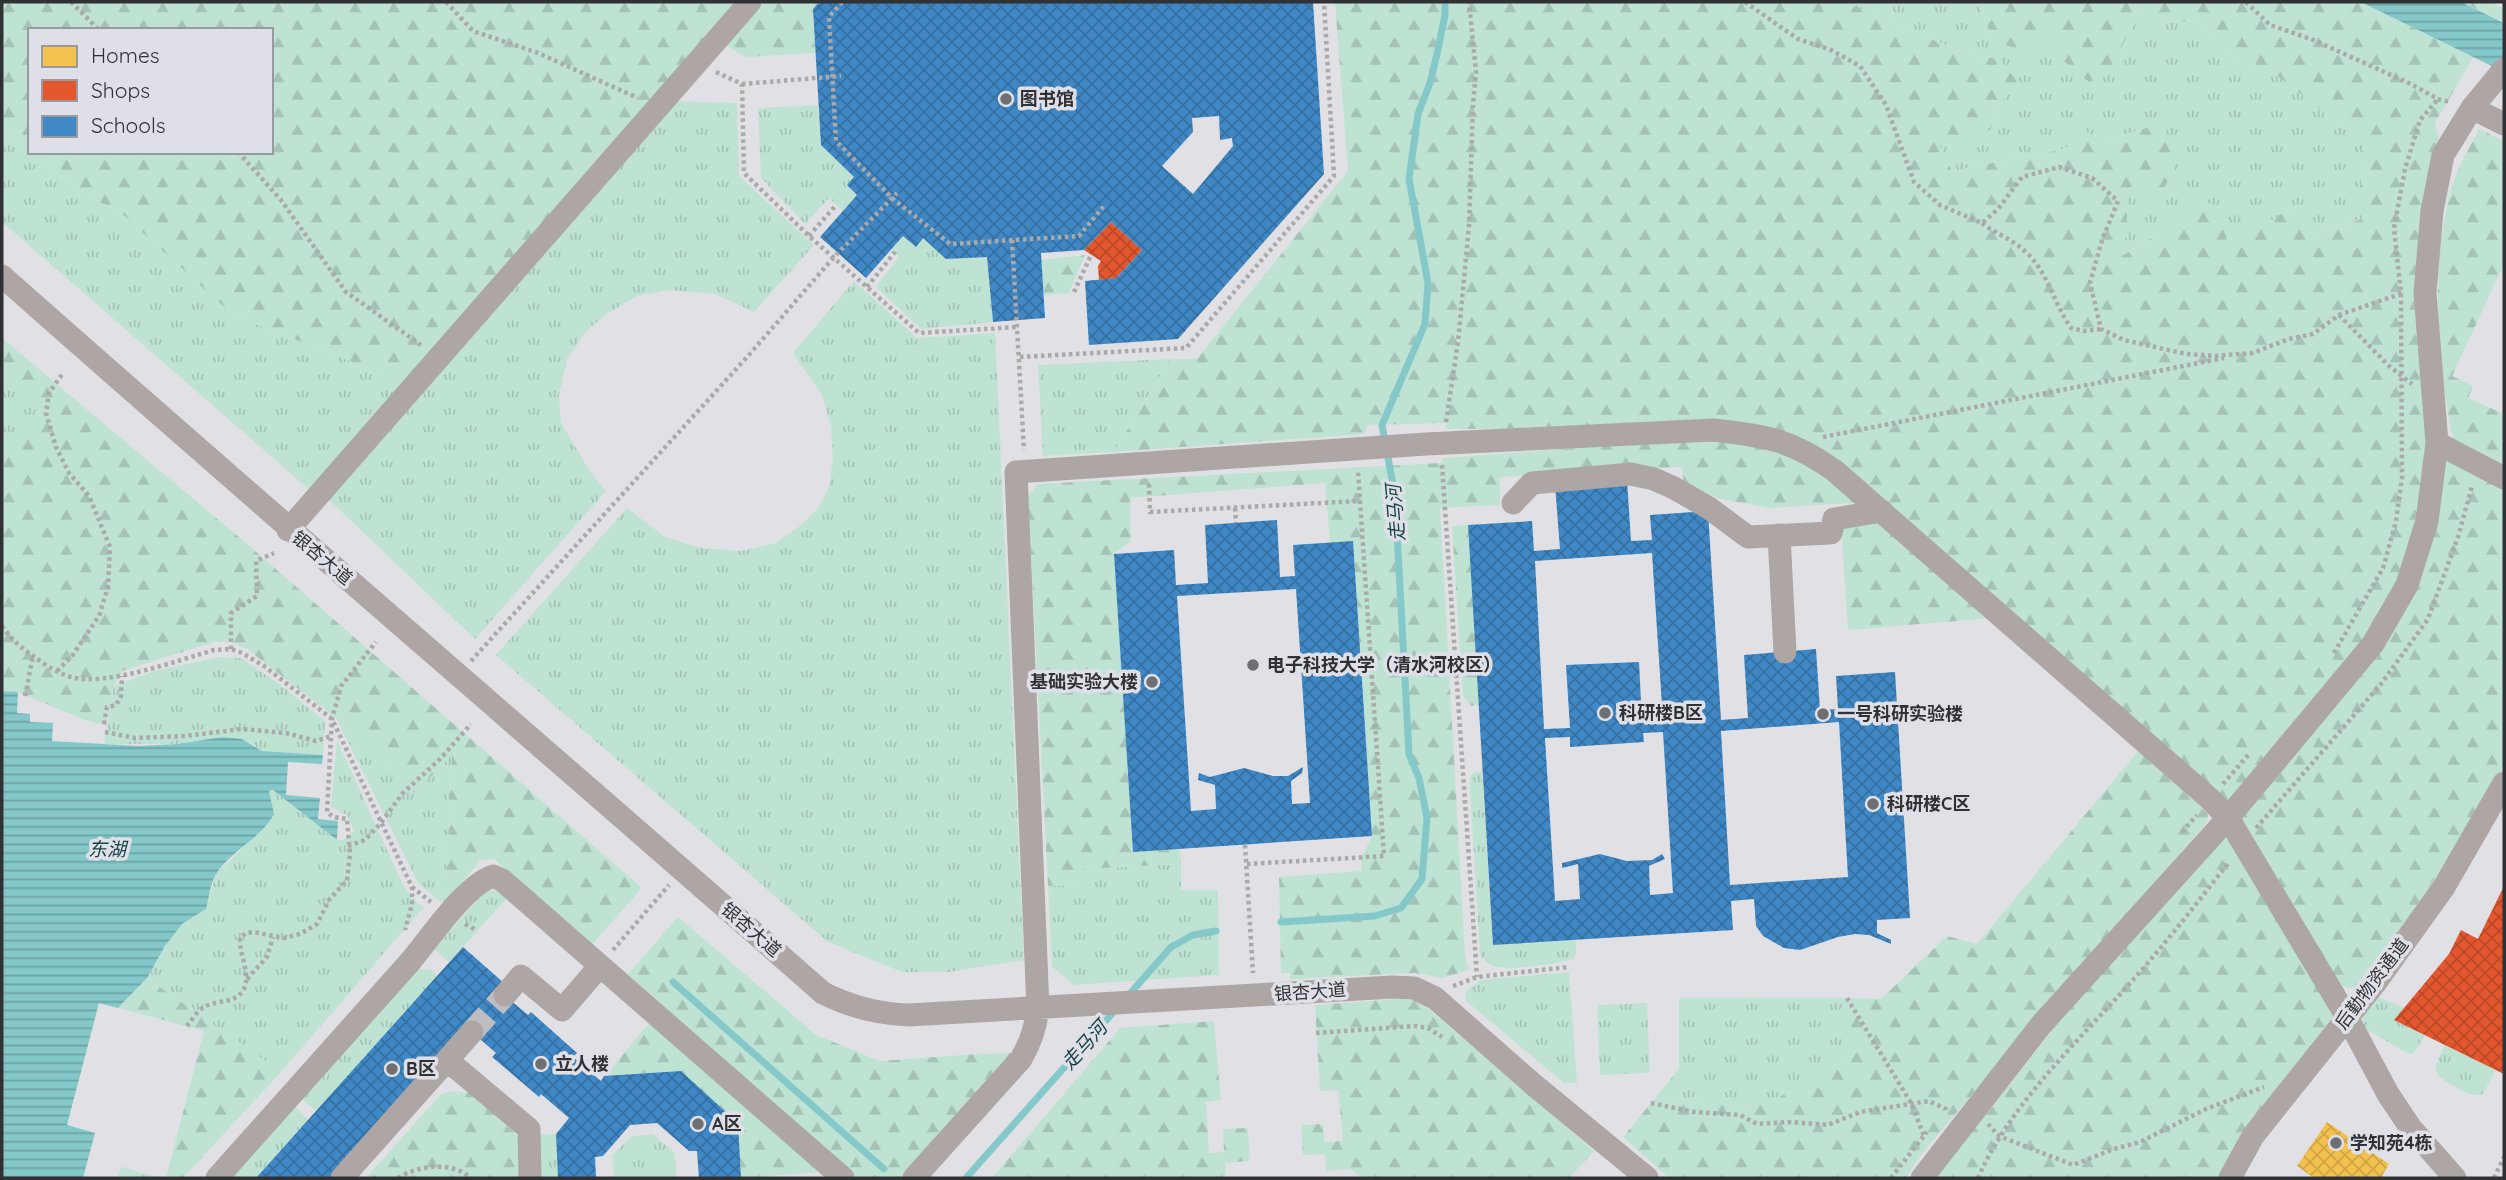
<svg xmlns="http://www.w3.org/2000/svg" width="2506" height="1180" font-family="Quicksand,'Noto Sans SC',sans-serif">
	<defs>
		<pattern id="grass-tufts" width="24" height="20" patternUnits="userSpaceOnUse" patternTransform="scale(1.75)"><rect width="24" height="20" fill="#bee3d3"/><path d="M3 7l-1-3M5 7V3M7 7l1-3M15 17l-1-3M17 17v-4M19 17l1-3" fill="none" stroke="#a4c3b6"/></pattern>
		<pattern id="forest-firs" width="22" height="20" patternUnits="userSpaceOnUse" patternTransform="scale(1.75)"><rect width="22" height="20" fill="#bee3d3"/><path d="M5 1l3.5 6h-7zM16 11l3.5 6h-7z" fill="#a4c3b6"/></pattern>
		<pattern id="water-rules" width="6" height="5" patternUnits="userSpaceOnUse" patternTransform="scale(1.75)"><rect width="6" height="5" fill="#84c8ca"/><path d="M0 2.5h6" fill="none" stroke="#6ca3a5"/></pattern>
		<pattern id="homes-cross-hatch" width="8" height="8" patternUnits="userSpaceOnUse" patternTransform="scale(1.75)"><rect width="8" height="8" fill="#f2c14e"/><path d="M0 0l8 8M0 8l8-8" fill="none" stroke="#d0a645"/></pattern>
		<pattern id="shops-cross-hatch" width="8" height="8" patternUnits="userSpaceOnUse" patternTransform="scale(1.75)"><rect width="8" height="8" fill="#e4572e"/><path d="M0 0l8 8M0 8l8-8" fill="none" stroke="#b94928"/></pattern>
		<pattern id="schools-cross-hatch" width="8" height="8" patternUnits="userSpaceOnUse" patternTransform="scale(1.75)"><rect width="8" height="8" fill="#3f88c5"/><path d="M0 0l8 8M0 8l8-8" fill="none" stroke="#3570a1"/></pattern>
	</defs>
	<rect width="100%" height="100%" fill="#e1e1e5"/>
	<path fill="url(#grass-tufts)" d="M1846 2H1978L1993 41 2059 27 2120 71 2121 48 2141 11 2156 23 2201 21 2220 47 2243 66 2279 77 2363 143 2360 159 2363 218 2312 235 2289 209 2261 228 2227 241 2212 204 2195 206 2166 229 2119 257 2127 233V195L2137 178 2160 195 2142 129 2100 142 1952 171 1930 126 1990 130 2000 104 1999 59 1968 55Z
		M672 101 737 103 739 176 814 245 754 312 715 294 668 290 637 296 608 313 585 332 567 360 559 395 561 423 591 473 606 491 475 639 327 498Z
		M818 105 821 145 854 177 847 185 857 195 843 211 829 198 805 224 761 178 758 108Z
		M2 127 78 192 119 211 233 315 404 382 311 491 2 222Z
		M903 236 915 247 923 238 947 259 987 257 993 322 921 329 876 287 899 257 892 249Z
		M854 281 917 338 995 333 1024 960 948 972H902L828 942 496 655 627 508 665 537 701 548 741 551 776 543 800 526 819 507 829 487 833 457 831 426 822 395 793 353Z
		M1170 359 1114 452 1043 456 1038 365Z
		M2 377 35 404 41 416 13 447 2 430Z
		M219 657 241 658 283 687 325 721 323 755 261 751 251 743 222 737 176 744H104L114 686 154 671Z
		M336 718 415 793 452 754 445 905 418 883Z
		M337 740 403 885 417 903 424 907 281 1072 147 978 172 935 182 924 195 916 209 898 216 874 262 829 269 791 273 790 337 840H343L354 831 347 815 331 807Z
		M1482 771 1493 944 1576 940V953L1573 959C1558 964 1512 970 1498 967 1490 966 1484 961 1480 954L1470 789V778L1474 772Z
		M1181 864V890H1218L1219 975 1074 985 1052 967 1048 886 1082 885V869Z
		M499 890 507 898 449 962 434 949 480 897 489 891Z
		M422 969 431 970 438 976 316 1111 300 1098 414 970Z
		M1569 972 1577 1083H1564L1466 1001 1465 992 1480 980Z
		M2379 997 2404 1008 2395 1020 2425 1036 2413 1054 2407 1053 2364 1028 2363 1013 2371 1000Z
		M1679 998H1847V1060L1765 1105 1651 1103 1679 1069Z
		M1647 1003 1650 1073 1600 1075 1597 1005Z
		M2445 1045 2496 1070 2483 1094C2469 1099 2450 1083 2438 1076L2435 1067Z
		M295 1107 308 1120 256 1178H231Z
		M556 1134 558 1178H540L537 1135Z
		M653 1134 675 1153 676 1178H614L612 1155 632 1136Z"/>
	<path fill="url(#forest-firs)" d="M2 2H740L404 382 233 315 119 211 78 192 32 152H271V30H30V150L2 127Z
		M759 2H820L813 10 815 53 745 57 722 43Z
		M1335 2H1846L1968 55 1999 59 2018 82 2000 104 1990 130 1965 143 1931 127 1952 171 2065 149 2083 128 2100 142 2142 129 2165 125 2174 169 2160 196 2136 179 2127 195V233L2120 257 2166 229 2194 206 2212 204 2221 211 2227 241 2261 227 2289 209 2312 235 2362 219 2360 159 2363 143 2279 77 2243 66 2220 47 2201 21 2156 23 2141 11 2121 48 2120 71 2089 82 2060 58 2059 27 2024 51 1993 41 1978 2H2361L2473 57 2435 123 2443 155 2432 211 2437 443 2504 479V765L2463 838 2399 931 2354 989 2335 984 2228 818 1839 464 1715 423 1480 429H1446V423L1368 425 1364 434 1114 452 1170 359H1197L1348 171Z
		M2461 2H2490L2504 9V22Z
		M2479 129 2504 141V264L2452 376 2473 386 2468 398 2504 414V436L2501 443 2504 444V468L2454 444C2437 364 2430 273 2450 193 2456 170 2468 150 2479 129Z
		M1085 255 1069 293 1044 295 1041 260Z
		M2 338 247 544 642 888 590 947 494 859 480 860 445 905 452 755 415 793 336 718 247 649 231 642H214L122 671 114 686 106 725 84 720 18 692 2 691V430L13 446 41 416 35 404 2 377Z
		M1709 438 1785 452 1854 495V503L1771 508 1721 499 1684 485 1682 467 1500 477V505L1440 508 1465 955 1469 970 1442 978 1415 973 1290 979V973H1281L1279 877 1362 871 1361 859 1372 836 1353 542 1330 543 1325 483 1130 498 1131 541 1114 554 1133 851 1180 849 1181 864 1082 869V885L1048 886 1028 496 1038 484 1441 463 1443 458Z
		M1874 515 1993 618 1848 630 1841 524Z
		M1468 525 1479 705 1471 706 1463 696 1452 526Z
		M2139 750 2208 814 2207 822 1928 1146 1905 1178H1669L1623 1137 1651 1103 1765 1105 1847 1060V998L1881 999 1947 936 1977 944Z
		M2220 837 2241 843 2337 1018C2293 1067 2248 1117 2222 1178H1937L1970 1132 1986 1115 2054 1028Z
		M678 917 816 1035 880 1061 978 1054 1017 1053 973 1105 900 1178H857L628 974Z
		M147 978 281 1072 183 1178H166L204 1031 119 1008Z
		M1399 999 1413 1000 1426 1007 1594 1151 1569 1178H1362L1350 1169 1326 1171 1325 1154 1303 1155 1301 1125 1323 1124 1324 1142 1343 1141 1338 1090 1320 1091 1315 1005Z
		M1214 1021 1221 1100 1206 1102 1209 1153 1224 1152 1223 1129 1248 1128 1250 1161 1225 1163 1226 1178H992L1120 1028Z
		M649 1023 822 1172 741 1178 738 1123 681 1071 605 1076Z
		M453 1091 470 1093 514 1132 519 1139 523 1178H366L441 1094Z
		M121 1167 162 1178H118Z"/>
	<path fill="url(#water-rules)" d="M2361 2H2461L2504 23V72Z
		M2 691 18 692 17 713 30 714V722L53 723 52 741 138 746 177 744 222 737 242 739 262 751 323 755 322 764 288 762 286 795 320 798 318 819 338 821 337 840 273 790 269 791 274 814C261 839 229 851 215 876 210 886 209 898 206 909L182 924 165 946 147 978 118 1008 99 1003 67 1125 95 1133 83 1178H2Z"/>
	<path fill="url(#homes-cross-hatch)" d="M2327 1122 2389 1164 2382 1176 2385 1178H2314L2297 1166Z"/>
	<path fill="url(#shops-cross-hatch)" d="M1111 222 1142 250 1116 278 1099 280 1098 266 1101 261 1084 250Z
		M2504 886V1074L2394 1020 2449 954 2461 930 2478 939Z"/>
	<path fill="url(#schools-cross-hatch)" fill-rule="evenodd" d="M820 2H1313L1324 174 1178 339 1089 345 1085 281 1116 278 1142 250 1111 222 1084 250 1041 253 1045 318 993 322 987 257 946 259 923 238 916 247 903 236 866 278 820 237 857 195 847 185 854 177 821 145 813 9ZM1219 116 1220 140 1232 138 1233 146 1193 194 1162 166 1193 132 1192 118Z
		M1627 480 1631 541 1652 540 1650 515 1708 511 1721 720 1748 718 1744 655 1816 649 1820 710 1838 709 1836 676 1895 672 1910 918 1877 920V933L1891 940V944L1869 935 1855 934 1838 937 1800 950 1784 948 1763 936 1756 926 1754 899 1731 901 1733 930 1493 945 1468 525 1532 521 1534 551 1560 549 1555 485ZM1652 553 1663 721 1642 722 1639 662 1566 665 1570 728 1544 729 1535 561ZM1839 722 1848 877 1730 885 1721 731ZM1663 732 1673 893 1650 895 1649 866 1665 859 1662 854 1652 860 1627 861 1600 854 1562 863V868L1578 864 1580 899 1555 901 1545 738 1570 737V747L1644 742 1643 733Z
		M1277 520 1280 577 1295 576 1293 545 1353 541 1372 836 1133 852 1114 554 1174 550 1176 585 1208 583 1205 525ZM1296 589 1310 803 1292 804 1291 781 1302 773 1303 767 1288 776H1273L1244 768 1210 777 1199 773 1198 780 1215 785 1216 809 1191 811 1177 596Z
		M463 947 504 983 498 990 528 1015 531 1012 577 1053 573 1057 601 1081 604 1076 681 1071 738 1123 741 1178H699L697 1151H689L657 1123 630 1125 603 1156 595 1157 596 1178H558L556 1134 569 1118 541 1094 539 1097 492 1057 496 1053 466 1027 333 1178H256Z"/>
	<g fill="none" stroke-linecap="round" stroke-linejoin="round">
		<path stroke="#84c8ca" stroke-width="7" d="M1281 922 1375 916 1401 908 1422 879 1427 818 1419 778 1409 754 1395 496 1382 425 1425 324 1428 283 1409 179 1418 114 1430 83 1437 54 1445 15V2
			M673 982 884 1169
			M1127 997 1171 947 1193 935 1216 931
			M966 1178 1117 1008"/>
		<path stroke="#bebec2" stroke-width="23" stroke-dasharray="23 11" stroke-linecap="butt" d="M472 1032 505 995"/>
		<path stroke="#aba9a9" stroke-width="4.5" stroke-dasharray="3.5 3.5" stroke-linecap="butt" d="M71 2 99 30
			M446 2 473 31 538 53 638 98
			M842 2 829 17 836 141 892 198 950 244 1079 236 1104 206
			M1745 2 1798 39 1831 50 1860 66 1886 105 1914 182 1940 205 1982 223 1998 209 2022 177 2059 167 2092 178 2118 201 2102 240 2090 283 2101 329 2124 340 2186 354 2214 356 2252 353 2289 339 2313 334 2339 315 2403 293
			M2246 2 2270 25 2311 39 2411 84 2438 99 2450 102
			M716 72 742 84 744 173 809 236 919 333 1018 327
			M742 84 841 76
			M238 152 281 200 346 292 421 345
			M1982 223C1996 234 2014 240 2027 253 2048 273 2054 304 2071 328L2084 331 2101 329
			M809 236 836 205
			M1012 240 1024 450
			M867 287 895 252
			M1074 292 1091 255
			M2339 315 2389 366 2412 384
			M1020 357 1186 348 1334 176 1324 2
			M1446 422 1458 342 1469 226 1473 103 1476 72 1469 2
			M1823 437 2224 358
			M1442 465 1477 977
			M1149 484 1150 512 1359 501
			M1235 508 1236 523
			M2 626C10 638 21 648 33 656 44 664 57 673 71 677 105 687 179 660 214 650L231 649 242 653 264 666 332 719 412 887V904L405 930
			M231 649V613L257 596 256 561 274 553
			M2334 653 2383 568 2396 521 2402 478 2401 294 2394 228 2405 169 2420 120 2438 99
			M471 661 748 356 834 257 897 193
			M57 671 72 656 99 616 108 587 110 547 89 496 69 473 56 447 46 413 49 393 63 373
			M25 696 33 656
			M104 724 107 707 116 705 121 696 122 676
			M105 732 135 738 185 736 242 729 286 733 316 741 331 736
			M2223 784 2249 754
			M2256 828 2381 684 2428 619 2458 537 2472 486
			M2182 832 2197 815
			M1245 845 1253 973
			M348 846 365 840 381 823 402 794 440 759 471 724
			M1247 864 1384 856 1358 471
			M412 887 431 902
			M465 924 476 930
			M613 950 669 885
			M247 979 267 957 273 937
			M1453 986 1477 977 1569 967
			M1847 998 1911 1103 1924 1136
			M187 1026C191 1021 196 1013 201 1009 217 997 241 1007 246 982 248 967 239 953 240 938L246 933 254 932 284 938 300 934 317 924 329 900 347 880 350 854 347 819 333 817 327 812 332 719 341 686 376 642
			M1316 1033 1415 1026 1428 1028 1442 1037
			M1651 1103 1694 1112 1740 1115 1757 1124 1790 1122 1828 1125 1860 1112 1929 1101 1946 1109V1113
			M1988 1124 1999 1136 2073 1165 2114 1149 2140 1142 2206 1109 2264 1087
			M398 1178C419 1165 452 1161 471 1178
			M1891 1178 1927 1132
			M1978 1178C2009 1107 2072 1047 2124 990 2161 949 2195 906 2229 862
			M2494 1178 2504 1157"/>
		<path stroke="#ada6a4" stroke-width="23" d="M2472 108 2504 124
			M2 276C274 517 550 753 823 993 851 1007 877 1014 909 1015L1393 987 1414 988 1435 998 1534 1085 1647 1178
			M2437 443 2504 478
			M1513 503 1532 483 1631 474 1654 479 1674 488 1709 508 1748 537 1831 533 1834 519 1882 511
			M288 530 750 2
			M1779 535 1785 652
			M505 995 521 976 562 1010 599 967
			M447 1060 529 1129 530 1178
			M217 1178C281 1107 345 1035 409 963 429 940 464 886 493 876L502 880 843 1178
			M342 1178 472 1032
			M914 1178 1021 1059C1031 1042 1035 1028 1038 1009L1016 472 1426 444 1713 430C1765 436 1791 439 1835 471L2210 799 2228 818 2347 1017 2388 1094 2410 1127 2455 1178
			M1922 1178 2041 1025 2228 818 2373 644 2407 585 2427 521 2437 443 2425 293 2432 211 2443 155 2472 108 2504 69
			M2230 1178 2253 1136 2376 982 2444 887 2504 783"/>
	</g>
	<g fill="#6e6f72" stroke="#dfe0e7" stroke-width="2.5">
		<circle cx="1006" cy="99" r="7"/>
		<circle cx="1253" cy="665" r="7"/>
		<circle cx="1152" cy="682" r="7"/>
		<circle cx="1605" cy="713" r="7"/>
		<circle cx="1823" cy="714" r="7"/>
		<circle cx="1873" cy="804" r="7"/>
		<circle cx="541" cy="1064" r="7"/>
		<circle cx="392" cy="1069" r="7"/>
		<circle cx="698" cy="1124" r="7"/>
		<circle cx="2336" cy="1143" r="7"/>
	</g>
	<g text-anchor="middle" stroke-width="7" stroke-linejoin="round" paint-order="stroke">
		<g font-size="18" font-weight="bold" fill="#303134" stroke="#dfe0e7" text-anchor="start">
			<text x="1020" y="105">图书馆</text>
			<text x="1267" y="671">电子科技大学（清水河校区）</text>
			<text x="1138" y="688" text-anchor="end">基础实验大楼</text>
			<text x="1619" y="719">科研楼B区</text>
			<text x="1837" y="720">一号科研实验楼</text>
			<text x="1887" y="810">科研楼C区</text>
			<text x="555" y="1070">立人楼</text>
			<text x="406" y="1075">B区</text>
			<text x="712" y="1130">A区</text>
			<text x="2350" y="1149">学知苑4栋</text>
		</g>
		<g font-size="18" fill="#303134" stroke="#dfe0e7">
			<text transform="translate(322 558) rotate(40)" y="6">银杏大道</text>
			<text transform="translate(751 930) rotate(41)" y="6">银杏大道</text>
			<text transform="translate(2372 984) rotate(-53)" y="6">后勤物资通道</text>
			<text transform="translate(1310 992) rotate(-4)" y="6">银杏大道</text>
		</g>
		<g font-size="19" font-style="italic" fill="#154343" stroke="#dfe0e7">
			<text transform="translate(1395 513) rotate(-95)" y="7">走马河</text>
			<text x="107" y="856">东湖</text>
			<text transform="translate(1084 1045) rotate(-48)" y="7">走马河</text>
		</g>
	</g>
	<rect width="2506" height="1180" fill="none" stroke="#303134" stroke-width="7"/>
	<rect x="28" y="28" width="245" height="126" fill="#dfe0e7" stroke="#999a9f" stroke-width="2"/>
	<rect x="42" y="46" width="35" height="21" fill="#f2c14e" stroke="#999a9f" stroke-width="2"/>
	<text x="91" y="63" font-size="21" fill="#303134">Homes</text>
	<rect x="42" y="80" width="35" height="21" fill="#e4572e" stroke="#999a9f" stroke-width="2"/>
	<text x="91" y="98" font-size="21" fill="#303134">Shops</text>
	<rect x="42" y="116" width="35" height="21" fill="#3f88c5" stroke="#999a9f" stroke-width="2"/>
	<text x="91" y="133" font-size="21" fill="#303134">Schools</text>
</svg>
